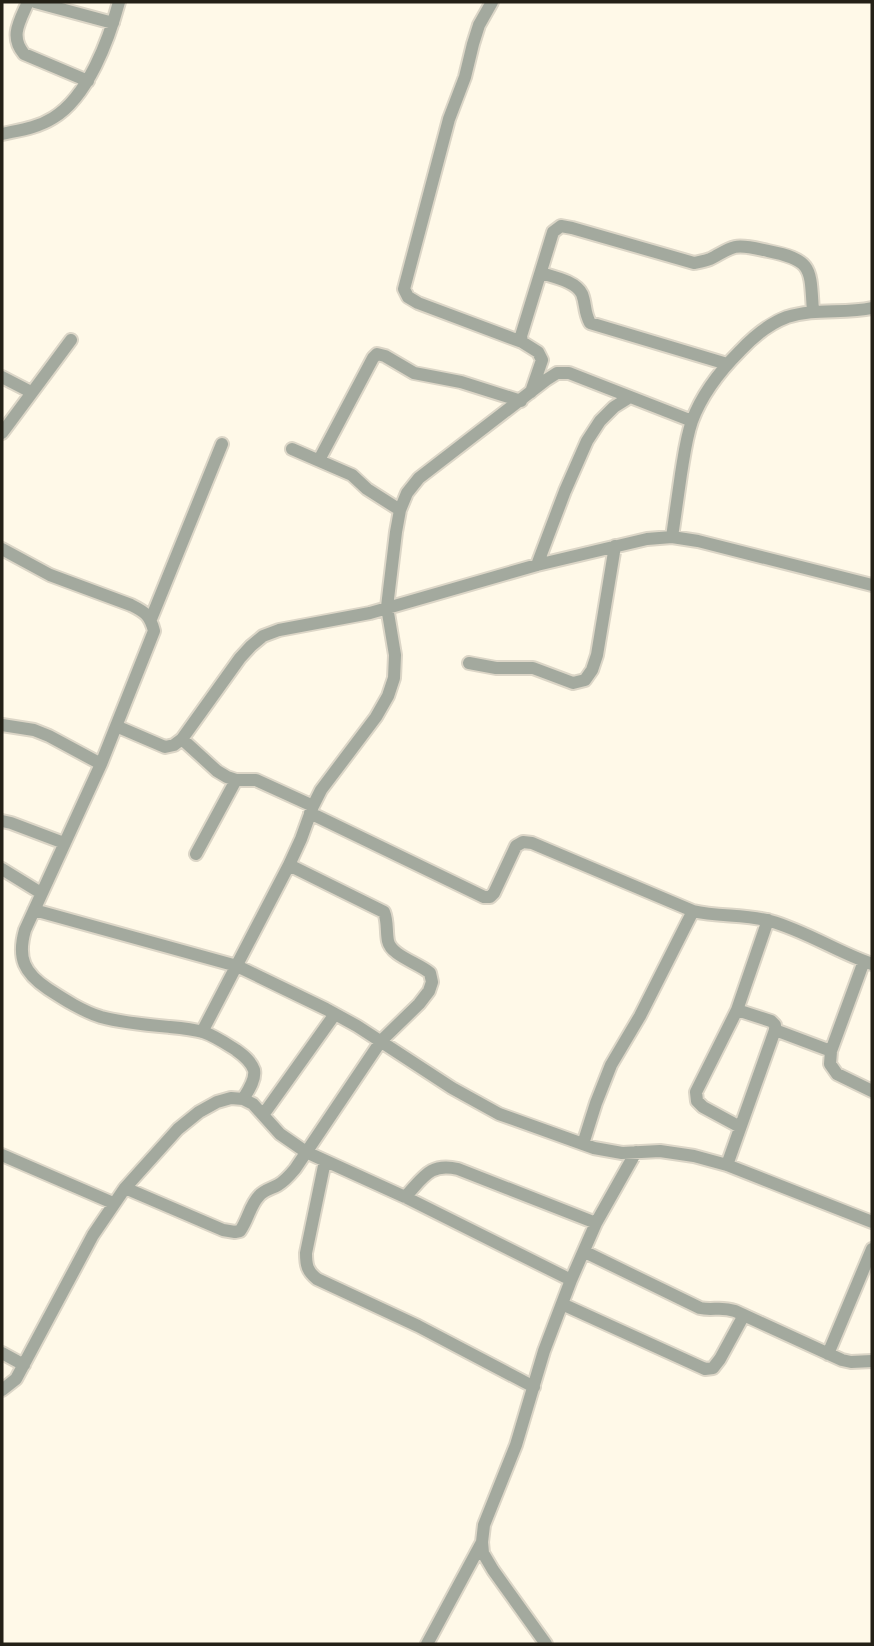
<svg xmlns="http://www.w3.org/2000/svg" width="874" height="1646" font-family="Lora,serif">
	<rect width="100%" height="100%" fill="#fff9e8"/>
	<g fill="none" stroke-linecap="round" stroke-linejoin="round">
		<defs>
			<path id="minor" d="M28 2C20 21 9 36 24 54L88 81
				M35 2 113 23
				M492 2 479 25 473 44 465 77 449 119 404 289 408 297 418 303 522 342
				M2 134C20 130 37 128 53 118 88 97 109 39 119 2
				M541 273C553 277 576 281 582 294 586 304 584 312 590 323L727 364
				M2 377 31 392
				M531 392 542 360 538 352 522 342 521 336 553 232 561 226 572 228 694 263C699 262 705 261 710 259 719 255 726 249 735 247 745 245 758 249 768 251 814 260 810 269 813 312
				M2 433 71 340
				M292 449 352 475 367 489 400 510
				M319 460 373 358 377 354 385 356 414 373 461 382 521 401
				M672 537C675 516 678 495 681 474 684 456 686 438 692 421 702 394 720 371 740 351 754 336 768 324 787 317 815 308 844 314 872 308
				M2 549 50 575 131 605C145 612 150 615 154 631L101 764 25 930C17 958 24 973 48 989 65 1000 82 1011 101 1017 123 1023 147 1025 170 1027 181 1028 192 1029 203 1032 215 1036 225 1043 236 1050 243 1055 251 1061 254 1070 256 1080 248 1091 243 1099
				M537 565 565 491 587 441 600 421 614 407 630 397
				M151 619 222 444
				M469 663 496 668H533L573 683 585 680 592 670 597 655 615 546
				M2 725 34 730 49 736 101 764
				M116 726 165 747 174 745 182 739 240 658 251 646 263 636 279 630 370 613 537 565 647 539 672 537 698 541 872 585
				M182 739 217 771 227 777 236 780H256L313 806
				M310 813 484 897H490L494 893 516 846 523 842 532 843 693 911C718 917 746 914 770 921 806 931 837 952 872 964
				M2 821 11 823 64 843
				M196 854 236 780
				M2 869 41 893
				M34 910 237 966 326 1009 357 1026 452 1088 499 1114 594 1148 622 1153 660 1151 694 1156 727 1165 872 1222
				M864 961 831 1051 830 1064 837 1074 872 1091
				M737 1010 696 1092 697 1101 703 1107 740 1127
				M775 1030 831 1051
				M202 1032 289 865 301 839 313 806 321 790 376 717 388 696 394 678 395 655 387 607 396 532 400 510 407 493 419 478 546 380 557 373H569L692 421
				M263 1115 335 1014
				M583 1144 596 1103 611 1065 640 1016 693 911
				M2 1155 113 1203
				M325 1161 306 1253C306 1265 307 1271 317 1279L418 1326 534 1387
				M727 1165 775 1030V1025L771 1021 737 1010 768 920
				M125 1188 223 1230 235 1232 240 1231C248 1220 250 1205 259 1196 264 1190 271 1189 278 1185 285 1181 290 1175 295 1169L381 1041 419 1004 429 991 432 982 430 973C419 963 391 956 388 941 386 931 388 922 384 912L289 865
				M405 1197C423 1178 430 1162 458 1169L596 1223
				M585 1252 700 1308C713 1311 720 1306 735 1311L842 1360 851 1362 872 1361
				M562 1304 705 1369 713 1368 720 1359 744 1315
				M2 1353 24 1365
				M828 1354 872 1249
				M2 1390 16 1379 93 1235 125 1188 178 1129 199 1112 217 1102 231 1098 243 1099 253 1104 280 1134 306 1152 405 1197 571 1280
				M427 1644 482 1542
				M546 1644 493 1570 483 1553 482 1542 484 1525 516 1445 544 1351 571 1280 596 1223 636 1152"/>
		</defs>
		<use href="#minor" stroke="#dcd6c7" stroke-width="16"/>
		<use href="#minor" stroke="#a3a99e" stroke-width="12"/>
	</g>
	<rect width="874" height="1646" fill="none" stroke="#242117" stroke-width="7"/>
</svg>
